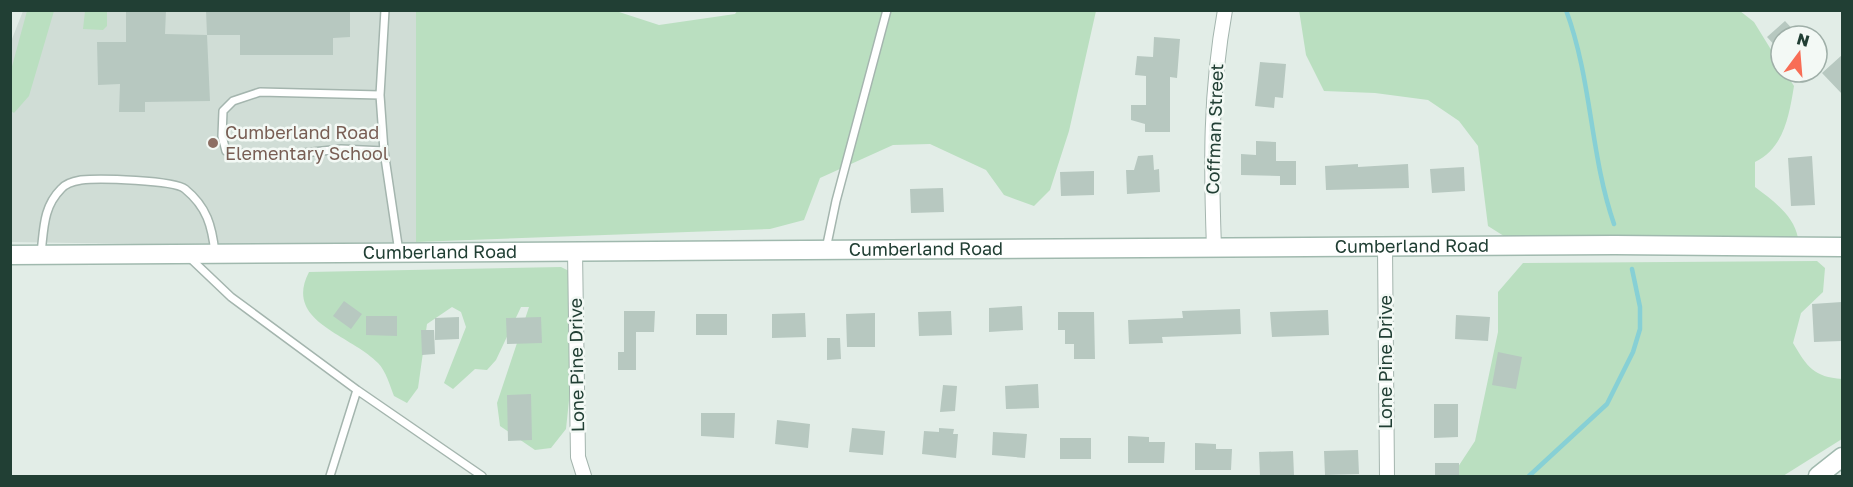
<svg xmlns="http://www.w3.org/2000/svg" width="1853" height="487" font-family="'Golos Text',sans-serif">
	<rect width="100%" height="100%" fill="#e2ede7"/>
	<path fill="#d0ddd6" d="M23 11H416V242L205 245 11 242 10 44Z"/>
	<path fill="#badfc0" d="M738 10 1096 11 1069 131 1050 190 1034 206 1004 195 986 170 930 144 893 145 820 178 804 220 770 229 416 242V11H616L659 25 735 14Z
		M1299 10 1740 11 1754 22 1781 66V72H1785L1794 86C1789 116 1784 148 1755 162V187C1772 200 1794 215 1798 238H1507L1488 226 1478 146 1459 121 1428 100 1375 93 1324 91 1306 55Z
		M27 11H54L29 96 14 113 11 111V70Z
		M85 11H107V26L103 30 83 29Z
		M1817 261 1825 268 1823 292 1801 313 1793 343C1807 367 1814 377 1842 379V439L1783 476H1452L1475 441 1498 332V292L1523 263Z
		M561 267 569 271 571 381 566 429 551 448 535 450 500 426 497 403 529 307H521L496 360 487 370 475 369 453 389 444 383 466 327 461 312 452 307 427 324 418 388 407 403 394 396C390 386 386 371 378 363 350 334 283 322 309 272Z"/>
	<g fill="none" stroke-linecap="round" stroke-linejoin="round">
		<path stroke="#87d0d5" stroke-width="4.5" d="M1566 10C1592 80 1590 155 1614 224
			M1529 476 1607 404 1633 352 1640 329V307L1632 269"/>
	</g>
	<path fill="#b7c8c0" d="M126 10H166L165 34 207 35 210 101 145 102V112H119L120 84 98 85 97 42H126Z
		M206 10H350V37L333 38V55H240V35H207Z
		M1785 21 1799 36H1781V52L1767 37Z
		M1154 37 1180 39 1177 78 1170 77V132H1145V124L1131 120V105H1146V76L1135 75 1137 56 1153 57Z
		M1842 55V94L1822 73Z
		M1260 62 1286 64 1283 98 1275 97 1274 108 1255 106Z
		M1256 141 1276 142V161H1296V185H1280V176L1241 175V154L1256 155Z
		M1153 155 1154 170 1159 169 1160 192 1127 194 1126 170H1134L1138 156Z
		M1812 156 1815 205 1791 206 1788 158Z
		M1358 164V167L1408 164 1409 188 1326 190 1325 166Z
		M1464 167 1465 191 1432 193 1430 169Z
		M1094 171V195L1061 196 1060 172Z
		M943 188 944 212 911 213 910 189Z
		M344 301 362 314 351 329 333 316Z
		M1842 302V341L1814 342 1812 304Z
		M1022 306 1023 330 989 332V308Z
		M1240 309 1241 334 1162 337 1163 343 1129 344 1128 320 1183 318 1182 311Z
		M1328 310 1329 335 1272 337 1270 312Z
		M624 311H655L654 332H636V370H618V352H624Z
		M951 311 952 335 919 336 918 312Z
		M1058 312H1094L1095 359H1074V344H1065V330H1058Z
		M805 313 806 337 772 338V314Z
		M875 313V347H847L846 314Z
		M696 314H727V335H696Z
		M1456 315 1490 317 1488 341 1455 339Z
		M366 316H397V336L366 335Z
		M459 317V339L435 340V318Z
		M541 317 542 343 507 344 506 318Z
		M421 330H434L435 354 422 355Z
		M827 338H840L841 359 827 360Z
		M1498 352 1522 357 1516 389 1492 385Z
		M1038 384 1039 408 1006 409 1005 386Z
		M943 385 957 386 955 411 940 412Z
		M531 394 532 440 508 441 507 395Z
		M1434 404H1458V437L1434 438Z
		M701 413H735L734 438 701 436Z
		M777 420 810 424 808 448 775 444Z
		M852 428 885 431 883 455 849 452Z
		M939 428 954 429 953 434H958L956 458 922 454 924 431 939 432Z
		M993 432 1027 434 1025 458 992 455Z
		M1128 436 1149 437V442H1165L1164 463H1128Z
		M1060 438H1091V459H1060Z
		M1195 443 1216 444V449H1232L1231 470H1195Z
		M1358 450 1359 474 1325 475 1324 451Z
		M1293 451 1294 475 1260 476 1259 452Z
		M1435 463H1459V477H1435Z"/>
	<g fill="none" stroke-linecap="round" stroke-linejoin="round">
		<defs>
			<path id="lane" d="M385 10 380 95 384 151 399 252
				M380 95 260 92 233 101 223 111 222 136 226 151 266 157 341 149 384 151
				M826 249 836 201 887 10
				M41 253C44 229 43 207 61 189 65 184 75 181 81 180 99 178 174 180 185 189 207 207 212 226 215 253
				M190 258 231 297 357 390 330 476
				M357 390 482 476"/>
			<path id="street" d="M1214 248C1211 165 1210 93 1225 10
				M1385 248 1387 476
				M575 251 578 457 584 476"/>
			<g id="secondary">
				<path id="s1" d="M10 255 1615 245 1842 247"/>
				<path d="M1818 476 1842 457"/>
			</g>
		</defs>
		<use href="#lane" stroke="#a4b5ae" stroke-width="10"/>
		<use href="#street" stroke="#a4b5ae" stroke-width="16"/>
		<use href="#secondary" stroke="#a0b9ae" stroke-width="21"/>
		<use href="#lane" stroke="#fff" stroke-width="7"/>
		<use href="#street" stroke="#fff" stroke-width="14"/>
		<use href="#secondary" stroke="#fff" stroke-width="18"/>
	</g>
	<circle fill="#8d6e63" stroke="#f3f9f5" stroke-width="2" cx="213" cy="143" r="6"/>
	<g text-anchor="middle" stroke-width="5" stroke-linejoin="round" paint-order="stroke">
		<g font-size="18" fill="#213f34" stroke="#f3f9f5">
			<text transform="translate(1215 129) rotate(-88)" y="6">Coffman Street</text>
			<text dy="6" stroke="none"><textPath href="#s1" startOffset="1402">Cumberland Road</textPath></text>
			<text dy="6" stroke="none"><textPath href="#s1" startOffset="916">Cumberland Road</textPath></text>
			<text dy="6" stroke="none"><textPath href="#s1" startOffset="430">Cumberland Road</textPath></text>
			<text transform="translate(1386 362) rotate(-90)" y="6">Lone Pine Drive</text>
			<text transform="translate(577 365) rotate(-91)" y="6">Lone Pine Drive</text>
		</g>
		<g font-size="18" fill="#785e54" stroke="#f3f9f5" text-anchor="start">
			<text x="225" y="139">Cumberland Road<tspan x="225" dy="21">Elementary School</tspan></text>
		</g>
	</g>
	<rect width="1853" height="487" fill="none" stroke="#213f34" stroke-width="24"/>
	<g transform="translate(1799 54) rotate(16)"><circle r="28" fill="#f3f9f5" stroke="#9fafa8" stroke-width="1.5"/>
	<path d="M0-4.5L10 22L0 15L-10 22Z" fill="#f86d55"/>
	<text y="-9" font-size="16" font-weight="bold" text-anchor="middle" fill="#213f34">N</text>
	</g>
</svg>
